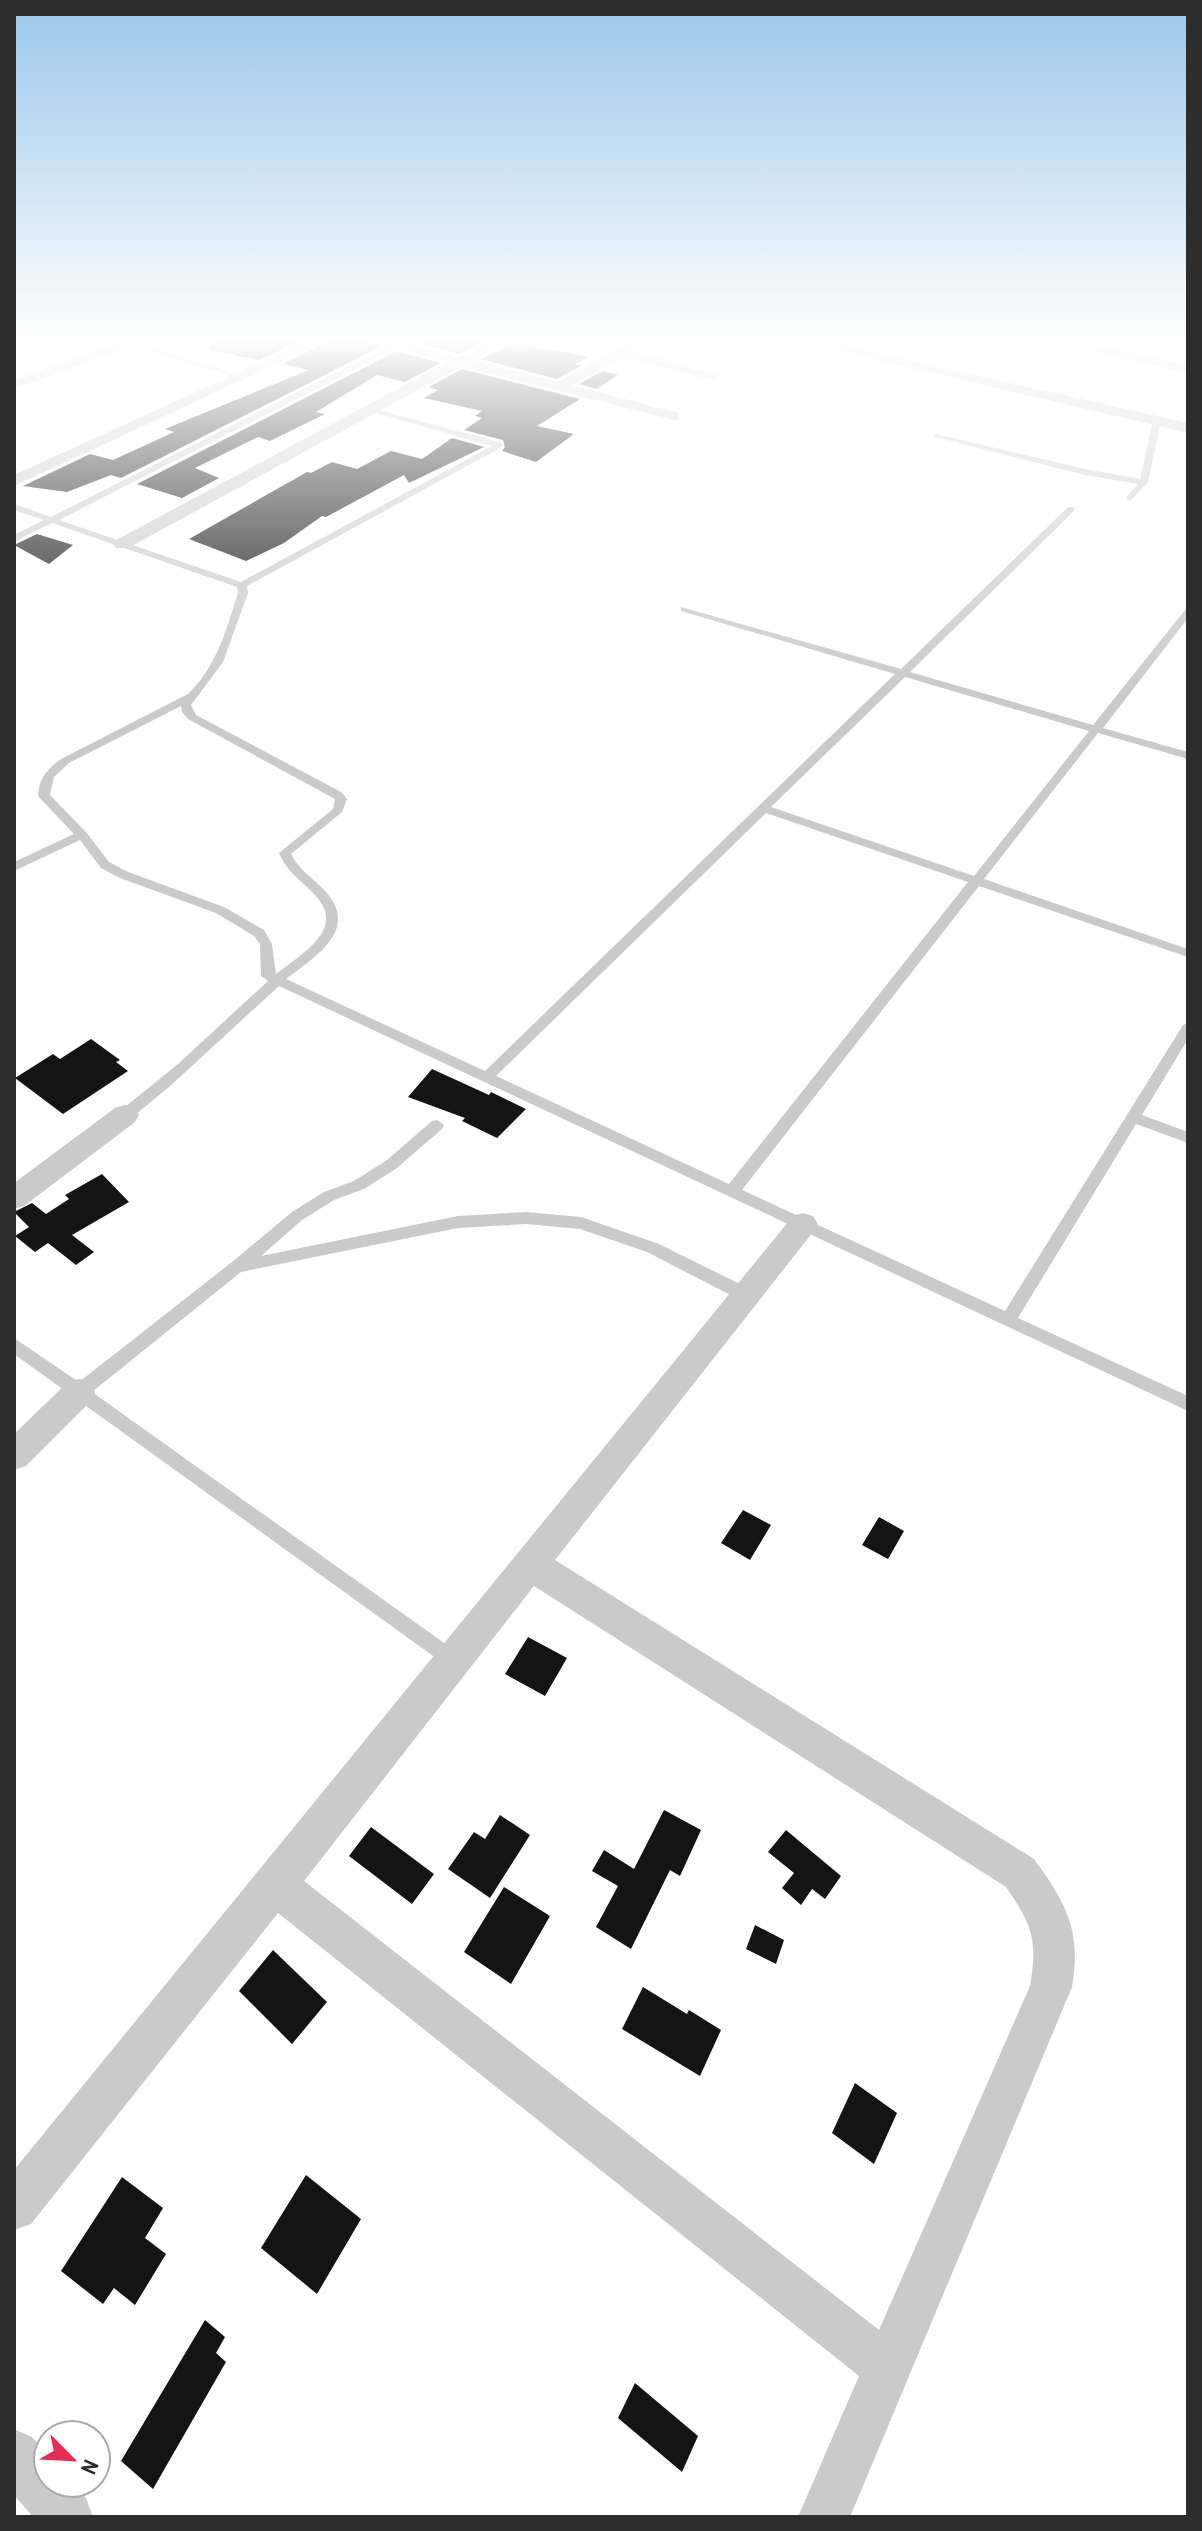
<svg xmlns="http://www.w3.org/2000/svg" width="1202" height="2531" font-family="'Archivo Narrow',sans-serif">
	<rect width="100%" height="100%" fill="#fff"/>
	<path fill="#141414" d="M211 339H304L259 360 210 350Z
		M333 339H363L382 346 121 478 111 475 67 492 23 486 90 454 113 460 174 432 165 429 309 370 283 364Z
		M402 339H490L459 354Z
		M513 343 525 344 588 357 575 364 581 366 557 379 481 359Z
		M397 351 440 363 405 382 377 375 316 412 325 414 270 441 258 437 195 468 219 478 182 498 137 484Z
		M462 369 580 399 537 426 574 434 536 462 502 451 505 447 503 440 464 430 482 418 475 416 482 411 424 398 438 390 429 387Z
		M603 371 618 375 597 389 579 384Z
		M452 438 484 447 409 483 404 475 326 517 322 516 284 543 246 561 189 539 307 472 311 473 332 462 357 469 391 451 422 459Z
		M37 534 73 545 49 564 14 545Z
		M91 1039 120 1060 116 1062 128 1071 63 1114 15 1078 53 1054 60 1059Z
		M432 1069 489 1095 491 1092 526 1109 497 1138 462 1121 465 1118 408 1097Z
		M102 1174 129 1202 72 1235 94 1252 76 1265 48 1243 35 1252 15 1236 29 1227 14 1212 32 1203 46 1214 69 1199 65 1195Z
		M743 1510 771 1525 750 1560 721 1543Z
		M879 1517 904 1531 888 1559 862 1545Z
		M528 1637 567 1658 545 1696 505 1674Z
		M664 1810 701 1830 680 1876 670 1870 631 1949 596 1927 618 1886 592 1871 604 1850 634 1869Z
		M500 1815 530 1835 490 1898 448 1869 474 1832 485 1839Z
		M371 1827 434 1874 412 1904 349 1856Z
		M786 1830 841 1876 825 1899 812 1889 801 1905 782 1888 794 1873 768 1852Z
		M504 1887 550 1916 511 1984 464 1952Z
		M755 1925 784 1940 776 1964 746 1949Z
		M273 1950 327 2002 292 2044 239 1991Z
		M643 1987 687 2014 689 2010 721 2030 700 2076 622 2029Z
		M855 2083 897 2113 874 2164 832 2133Z
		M306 2175 361 2219 317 2294 261 2248Z
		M122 2177 163 2208 145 2238 166 2254 135 2305 114 2288 103 2304 61 2271Z
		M205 2320 225 2337 216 2353 226 2362 153 2489 121 2461Z
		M635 2383 698 2436 682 2472 618 2418Z"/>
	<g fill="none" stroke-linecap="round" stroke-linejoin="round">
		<path fill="#cacaca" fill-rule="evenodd" d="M109 339H120L247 377 240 379Z
			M395 343 402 345 59 520 241 582 492 446 372 412V408L502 443V447L247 586 248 593 223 662 191 705 196 715 341 792 347 799 342 812 291 854C299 870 313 878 325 891 361 930 314 957 286 979L485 1071 895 674 681 611V607L901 669 1068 507H1074V511L910 672 1093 725 1185 610 1188 609V618L1103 728 1188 752V759L1098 733 984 879 1188 949V957L979 886 742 1190 1005 1311 1183 1025 1188 1023V1039L1142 1115 1188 1132V1143L1136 1124 1018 1318 1188 1396V1411L279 986 169 1087 130 1119H120L118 1115 120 1111 178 1064 268 981 261 976 260 944 254 936 216 913 120 878 101 868 80 840 14 871V862L74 834 38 796C39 778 47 769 61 759L188 694C217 666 226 630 238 593L237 587 52 523 14 542V535L44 520 14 510V504L51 517ZM905 677 1089 731 974 876 771 807ZM181 706 182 712 188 719 335 799 333 809 279 853C286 870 299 879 312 892 350 928 302 953 276 974L272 944 264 930 224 907 128 872 109 862 86 832 50 795 54 777 69 763ZM766 813 968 882 729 1184 496 1076Z
			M1157 419 1161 421 1148 482 1130 501 1126 498 1138 484 1085 475 932 436 936 434 1085 469 1140 479 1153 421Z
			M437 1120 444 1125 442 1129 397 1168 364 1189 334 1200 302 1220 261 1256 458 1216 526 1212 581 1217 659 1244 752 1290 754 1295 752 1300H740L647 1252 580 1229 526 1224 458 1228 241 1272 92 1392 461 1655 464 1662 461 1669 454 1671 14 1354V1338L79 1382 232 1262 292 1212 324 1192 354 1181 387 1160 432 1121Z"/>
		<path fill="#cacaca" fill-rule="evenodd" d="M130 339H150L14 389V380Z
			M312 339H330L14 486V475Z
			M366 339H390L459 357 497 339H515L473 360 557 382 635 339H652L634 351 719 376 712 380 623 357 571 385 679 413V419L674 420 462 366 128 548H116L113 544 116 540 448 362Z
			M789 339H815L1188 423V433Z
			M1043 339H1069L1188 365V373Z
			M125 1105 135 1108 139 1115 135 1122 24 1206 14 1209V1183L115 1108Z
			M803 1213 813 1216 818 1224 813 1232 555 1560 1034 1859C1066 1903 1082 1931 1072 1987L850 2517H798L859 2376 278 1913 31 2224 14 2230V2170L793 1216ZM534 1586 1006 1887C1032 1925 1038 1939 1030 1986L879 2330 304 1881Z
			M79 1379 90 1382 95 1392 90 1402 26 1466 14 1470V1434L68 1382Z
			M14 2429 32 2437 48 2455V2483H72L86 2498 93 2517H33L14 2495Z"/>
	</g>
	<linearGradient id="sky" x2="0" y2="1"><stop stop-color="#9ac6e9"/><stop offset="0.49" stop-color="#fff"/><stop offset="1" stop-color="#fff" stop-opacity="0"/></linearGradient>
	<rect width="1202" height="693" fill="url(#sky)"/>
	<rect width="1202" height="2531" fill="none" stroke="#2d2d2d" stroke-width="32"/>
	<g transform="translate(72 2459) rotate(114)"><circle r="38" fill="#ffffff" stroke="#ababab" stroke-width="2"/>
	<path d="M0-6L14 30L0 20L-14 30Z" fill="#e52d53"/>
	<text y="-12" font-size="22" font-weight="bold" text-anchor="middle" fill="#2d2d2d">N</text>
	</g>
</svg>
